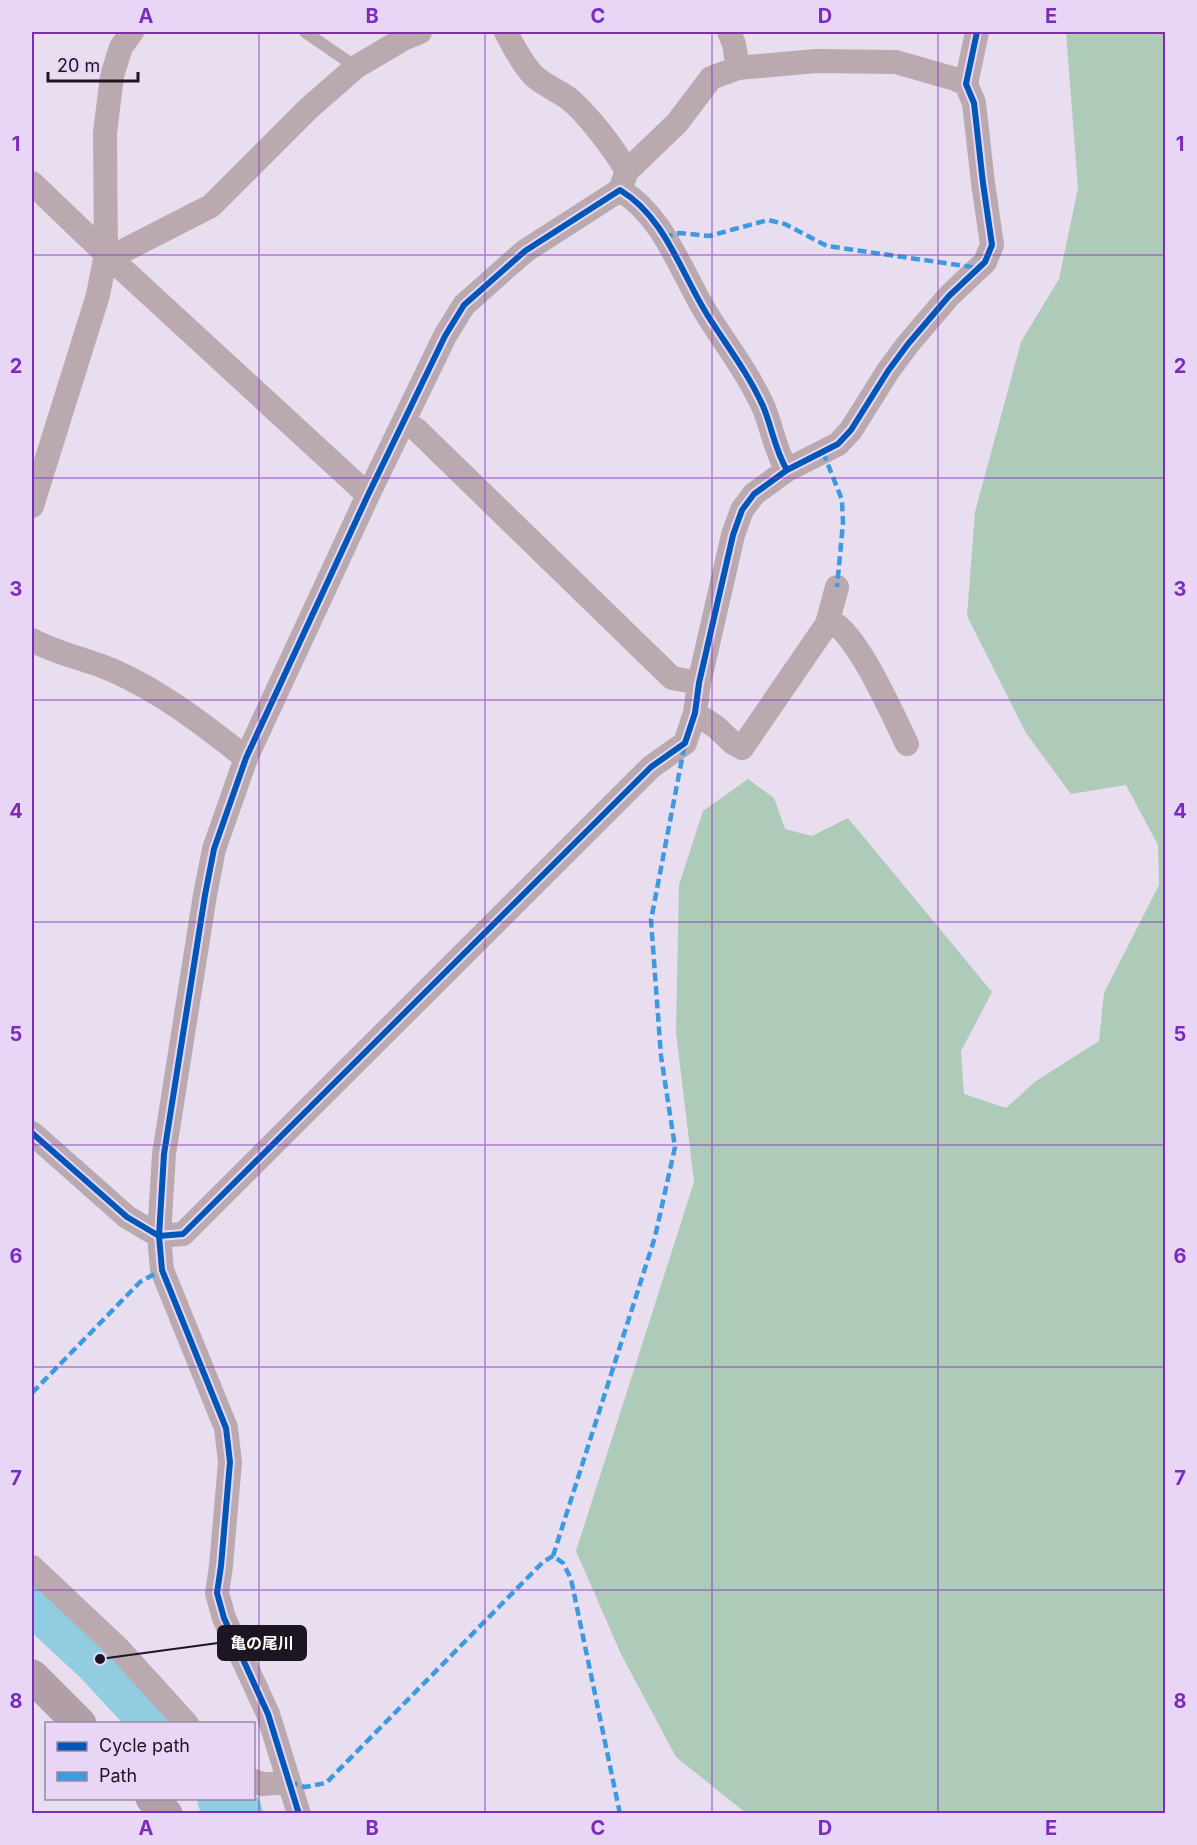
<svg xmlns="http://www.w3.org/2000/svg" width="1197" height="1845" font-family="Inter,'Noto Sans JP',sans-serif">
	<rect width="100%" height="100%" fill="#e8deef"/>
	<path fill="#aecab8" d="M1066 32H1165V1813H746L676 1757 621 1654 576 1551 694 1182 676 1032 679 885 703 811 748 779 774 798 785 829 812 836 848 818 992 992 961 1051 964 1094 1006 1108 1036 1081 1099 1041 1104 993 1159 885 1158 845 1126 785 1071 794 1026 733 967 616 975 512 1021 342 1059 279 1078 188Z"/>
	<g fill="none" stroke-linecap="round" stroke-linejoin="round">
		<path stroke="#91cce0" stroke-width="54" d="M32 1596 100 1659 160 1724
			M224 1798 236 1814"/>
		<path stroke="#bba9b0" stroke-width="12" d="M305 32 356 67"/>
		<path stroke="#bba9b0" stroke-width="24" d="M506 32C513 46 522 63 533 75 543 85 557 90 568 98 588 114 614 149 627 171
			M729 32 734 44 738 68
			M32 183 106 254 368 495
			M620 190 627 171 677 123 711 78 738 68 816 61 896 62 955 79 966 84
			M106 254 123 251 211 206 309 108 356 67 405 38 420 32
			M404 422 417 430 672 678 699 683
			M32 506 98 295 106 254 105 133 112 76 121 47 132 32
			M828 620C856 629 893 716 907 744
			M32 640C57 654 87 659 114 671 162 692 205 726 246 758
			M695 713 716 727 733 743 742 748 827 624 837 587
			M32 1133 127 1217 159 1236 183 1234 651 767 685 743 695 713 699 683 733 535 742 510 754 494 787 470 838 444 851 430 888 371 908 344 949 296 985 262 992 245 983 183 974 103 966 84 977 32
			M32 1567 119 1649 187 1724
			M254 1781 262 1784 289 1782
			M299 1814 268 1714 224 1618 217 1593 221 1566 230 1462 226 1428 162 1270 159 1236 164 1154 205 895 214 849 246 758 368 495 445 336 464 305 525 251 620 190C665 217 681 273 708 316 727 346 748 373 763 406 772 427 775 451 787 470"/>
		<path stroke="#b29ea7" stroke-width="33" d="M32 1676 80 1724
			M152 1798 166 1814"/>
		<path stroke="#3c9ae0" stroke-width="4.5" stroke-dasharray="9 4.5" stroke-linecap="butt" d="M664 237 680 233 709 236 768 220 785 224 827 246 979 268
			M823 452 842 500 843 523 837 587
			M32 1393 140 1282 162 1270
			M289 1782 305 1787 326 1783 543 1562 553 1556
			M620 1814 571 1579 563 1563 553 1556 655 1237 675 1147 661 1056 651 920 685 743"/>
		<defs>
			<path id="cycleway" d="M32 1133 127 1217 159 1236 183 1234 651 767 685 743 695 713 699 683 733 535 742 510 754 494 787 470 838 444 851 430 888 371 908 344 949 296 985 262 992 245 983 183 974 103 966 84 977 32
				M299 1814 268 1714 224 1618 217 1593 221 1566 230 1462 226 1428 162 1270 159 1236 164 1154 205 895 214 849 246 758 368 495 445 336 464 305 525 251 620 190C665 217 681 273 708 316 727 346 748 373 763 406 772 427 775 451 787 470"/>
		</defs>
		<use href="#cycleway" stroke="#e9d6f7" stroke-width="10"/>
		<use href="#cycleway" stroke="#0057b8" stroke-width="6"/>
	</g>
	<path fill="none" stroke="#7b2cbf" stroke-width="1.5" stroke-opacity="0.55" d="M259 32V1814M485 32V1814M712 32V1814M938 32V1814M32 255H1166M32 478H1166M32 700H1166M32 922H1166M32 1145H1166M32 1367H1166M32 1590H1166"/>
	<path fill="none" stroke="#1d1622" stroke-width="2" d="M100 1659L218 1643"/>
	<circle fill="#1d1622" stroke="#e9d6f7" stroke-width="2" cx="100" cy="1659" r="6"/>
	<rect fill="#1d1622" stroke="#1d1622" stroke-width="2" x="218" y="1626" width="88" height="34" rx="6"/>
	<g font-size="16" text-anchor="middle" font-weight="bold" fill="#fff">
		<text x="262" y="1649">亀の尾川</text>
	</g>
	<rect width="1197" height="1845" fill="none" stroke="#e9d6f7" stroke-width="66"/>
	<rect x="45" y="1722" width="210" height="78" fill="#e9d6f7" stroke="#9789a2" stroke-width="1.5"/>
	<rect x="57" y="1742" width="30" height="9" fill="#0057b8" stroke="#9789a2" stroke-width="1.5"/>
	<text x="99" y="1752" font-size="18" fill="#1d1622">Cycle path</text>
	<rect x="57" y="1772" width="30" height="9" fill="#3c9ae0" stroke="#9789a2" stroke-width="1.5"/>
	<text x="99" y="1782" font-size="18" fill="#1d1622">Path</text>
	<path d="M48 72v9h90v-9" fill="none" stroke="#1d1622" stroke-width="3"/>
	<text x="57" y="72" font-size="18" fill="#1d1622" stroke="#e9d6f7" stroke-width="4.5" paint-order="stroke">20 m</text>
	<rect x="33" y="33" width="1131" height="1779" fill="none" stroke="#7b2cbf" stroke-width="2"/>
	<g font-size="20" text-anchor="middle" font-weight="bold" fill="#7b2cbf">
		<text x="146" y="23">A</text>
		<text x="372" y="23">B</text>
		<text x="598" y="23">C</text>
		<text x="825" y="23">D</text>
		<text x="1051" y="23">E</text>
		<text x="16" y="151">1</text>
		<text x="1180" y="151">1</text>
		<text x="16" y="373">2</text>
		<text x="1180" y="373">2</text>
		<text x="16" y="596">3</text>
		<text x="1180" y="596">3</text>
		<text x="16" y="818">4</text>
		<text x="1180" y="818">4</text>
		<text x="16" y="1041">5</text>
		<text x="1180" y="1041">5</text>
		<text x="16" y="1263">6</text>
		<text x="1180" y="1263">6</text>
		<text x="16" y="1485">7</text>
		<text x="1180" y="1485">7</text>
		<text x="16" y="1708">8</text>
		<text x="1180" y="1708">8</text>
		<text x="146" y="1835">A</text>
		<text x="372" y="1835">B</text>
		<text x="598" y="1835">C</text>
		<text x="825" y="1835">D</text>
		<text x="1051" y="1835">E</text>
	</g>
</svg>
